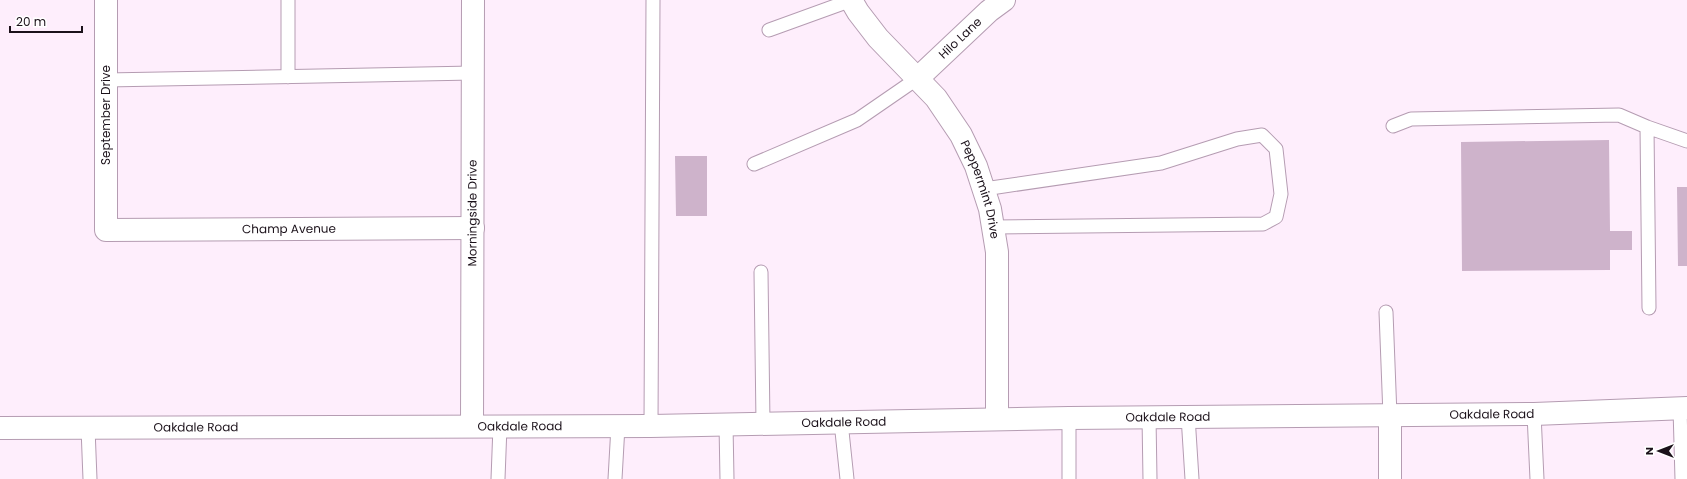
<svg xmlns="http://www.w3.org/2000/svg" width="1687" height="479" font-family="Poppins,sans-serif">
	<rect width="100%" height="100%" fill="#feeefc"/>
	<path fill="#ceb3cb" d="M1609 140 1610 231H1632V250H1610V270L1462 271 1461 142Z
		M675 156H707V216H676Z
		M1677 187H1687V266H1678Z"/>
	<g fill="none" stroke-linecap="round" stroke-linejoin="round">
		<defs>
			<path id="lane" d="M288 0V77
				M769 30 852 0
				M106 80 473 73
				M1393 126 1411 119 1619 115 1647 127 1687 141
				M1647 127 1649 308
				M754 164 857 120 918 78
				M984 189 1161 163 1237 139 1262 135 1276 149 1281 194 1276 217 1263 224 993 227
				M761 272 763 423
				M1386 312 1390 416
				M1680 408 1682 479
				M1534 414 1537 479
				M1188 416 1192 479
				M1149 417 1150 479
				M1069 418V479
				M841 422 847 479
				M726 424 727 479
				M651 426 653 0
				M88 428 90 479
				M498 479 500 426
				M615 479 618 426"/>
			<g id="street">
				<path id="s1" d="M106 0V230L473 228"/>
				<path id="s2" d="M851 0 858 12 878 38 936 98 961 135 976 166 990 209 997 252V419"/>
				<path id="s3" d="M918 78 989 11 1004 0"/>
				<path d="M1390 416V479"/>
				<path id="s4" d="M472 426 473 0"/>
			</g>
			<g id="secondary">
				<path id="s5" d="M0 428 651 426 1069 418 1534 414 1687 408"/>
			</g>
		</defs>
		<use href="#lane" stroke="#b59cb2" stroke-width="15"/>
		<use href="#street" stroke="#b59cb2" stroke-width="24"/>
		<use href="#secondary" stroke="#b59cb2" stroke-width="24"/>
		<use href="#lane" stroke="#fff" stroke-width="13"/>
		<use href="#street" stroke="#fff" stroke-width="22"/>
		<use href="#secondary" stroke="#fff" stroke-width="22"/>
	</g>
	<g text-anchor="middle" stroke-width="4" stroke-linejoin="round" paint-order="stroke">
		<g font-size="12" fill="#1b111a" stroke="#fff">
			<text dy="4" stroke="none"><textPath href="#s3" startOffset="58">Hilo Lane</textPath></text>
			<text transform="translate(106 115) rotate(-90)" y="4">September Drive</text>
			<text dy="4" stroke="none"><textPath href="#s2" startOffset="233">Peppermint Drive</textPath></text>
			<text dy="4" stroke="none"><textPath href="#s4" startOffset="213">Morningside Drive</textPath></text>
			<text dy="4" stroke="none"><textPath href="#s1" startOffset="413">Champ Avenue</textPath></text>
			<text dy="4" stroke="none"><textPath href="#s5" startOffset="1492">Oakdale Road</textPath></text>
			<text dy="4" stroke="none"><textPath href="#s5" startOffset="1168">Oakdale Road</textPath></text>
			<text dy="4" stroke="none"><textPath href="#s5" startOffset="844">Oakdale Road</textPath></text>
			<text dy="4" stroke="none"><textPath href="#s5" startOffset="520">Oakdale Road</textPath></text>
			<text dy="4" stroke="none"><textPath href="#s5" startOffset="196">Oakdale Road</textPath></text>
		</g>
	</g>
	<g transform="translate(1659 451) rotate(270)" stroke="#ffffff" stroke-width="3" paint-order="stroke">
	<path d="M0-3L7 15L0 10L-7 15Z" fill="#1b111a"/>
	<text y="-6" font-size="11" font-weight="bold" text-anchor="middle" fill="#1b111a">N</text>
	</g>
	<path d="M10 26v6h72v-6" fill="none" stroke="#1b111a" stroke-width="2"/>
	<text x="16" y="26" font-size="12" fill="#1b111a" stroke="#ffffff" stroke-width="3" paint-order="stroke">20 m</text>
</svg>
